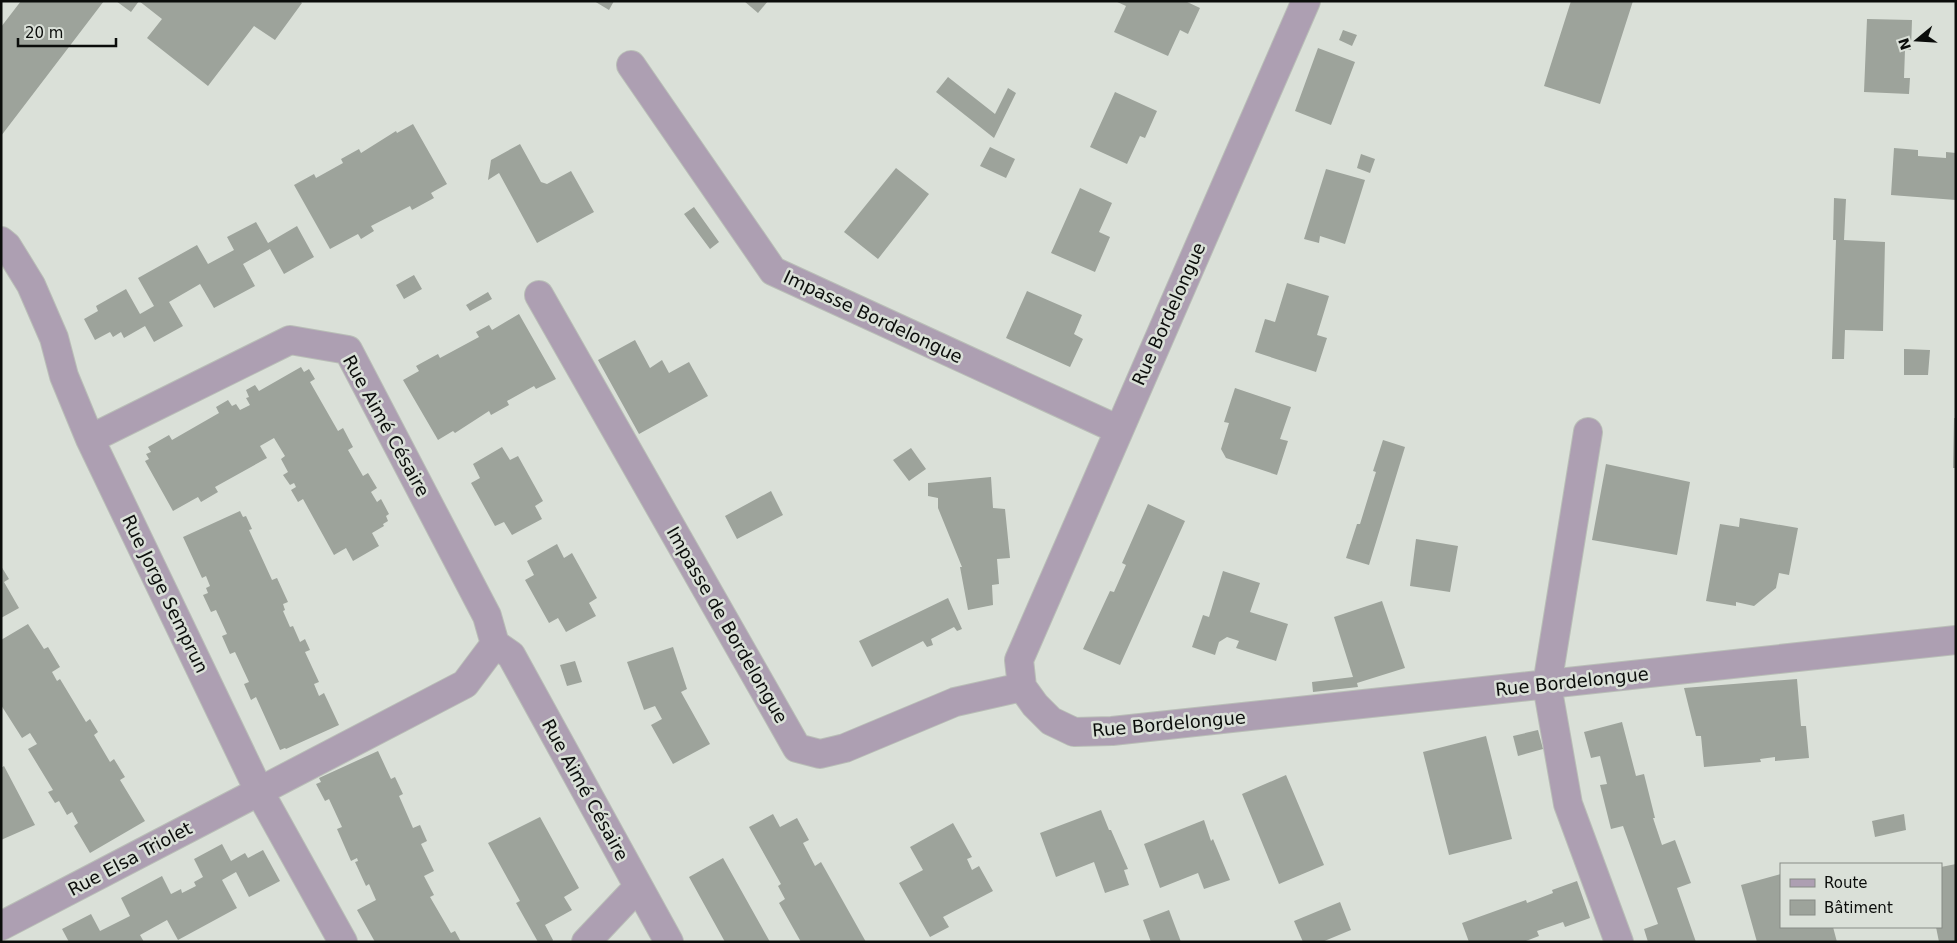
<svg xmlns="http://www.w3.org/2000/svg" width="1957" height="943" font-family="'DejaVu Sans',sans-serif">
	<rect width="100%" height="100%" fill="#dae0d8"/>
	<path fill="#9da39b" d="M21 1H104L1 136V27Z
		M116 1H300L302 3 275 40 254 26 208 86 147 38 162 19 139 1 131 12Z
		M594 1H614L609 10Z
		M744 1H768L758 13Z
		M1115 1H1185L1200 8 1188 34 1180 30 1168 56 1114 32 1126 6Z
		M1571 1H1633L1600 104 1544 86Z
		M1867 19 1912 20 1911 50H1905L1904 78H1910L1909 94 1864 92Z
		M1343 30 1357 35 1352 46 1339 40Z
		M1318 48 1355 62 1331 125 1295 111Z
		M948 77 995 114 1008 88 1016 93 994 138 936 92Z
		M1115 92 1157 111 1145 138 1140 136 1127 164 1090 147Z
		M413 124 447 184 431 193 434 198 412 210 410 206 371 226 374 231 361 239 358 234 330 249 294 185 314 174 316 178 343 163 341 159 359 149 361 153 396 131 397 133Z
		M520 144 541 182 547 184 571 171 594 212 537 243 499 173 488 180 491 160Z
		M990 147 1015 159 1006 178 980 166Z
		M1894 148 1918 150V156L1946 158V152L1956 153V200L1891 195Z
		M1361 154 1375 159 1370 173 1357 168Z
		M896 168 929 194 878 259 844 232Z
		M1326 169 1365 180 1345 244 1320 236 1319 243 1304 239Z
		M1080 188 1112 203 1099 232 1110 237 1095 272 1051 253Z
		M1834 198 1846 199 1844 240 1885 242 1883 331 1845 330 1844 359H1832L1836 240H1833Z
		M694 207 719 242 710 249 684 214Z
		M256 222 268 243 297 226 314 257 284 274 270 249 243 264 255 286 214 308 200 284 169 302 183 326 154 342 145 326 124 338 121 332 113 337 110 332 95 340 84 319 98 311 96 306 126 289 140 314 154 306 138 278 197 245 208 264 234 250 227 237Z
		M414 275 422 289 404 299 396 285Z
		M1287 283 1329 296 1317 335 1327 338 1316 372 1255 352 1265 319 1275 322Z
		M1027 291 1082 315 1074 334 1083 339 1070 367 1006 338Z
		M488 292 492 299 470 311 466 305Z
		M519 314 556 379 536 389 534 386 507 401 509 405 491 415 489 411 455 433 453 431 438 440 403 380 419 371 416 366 438 354 440 358 479 337 476 332 489 325 492 330Z
		M635 340 650 368 662 360 669 373 689 362 708 396 639 434 598 360Z
		M1904 349 1930 350 1928 375H1904Z
		M301 367 304 372 309 369 315 379 310 382 338 431 343 428 353 447 348 450 363 476 368 473 377 488 371 492 377 502 381 499 389 514 386 516 388 521 383 524 384 526 372 533 379 546 353 561 346 548 334 555 303 499 298 502 291 490 296 487 294 483 290 485 283 475 288 472 281 459 285 456 274 438 260 446 267 458 215 487 218 492 201 502 198 497 173 511 145 461 149 459 146 454 151 452 148 447 169 435 172 440 219 413 216 407 228 400 232 406 236 404 240 410 250 405 246 398 249 397 246 390 255 385 259 391Z
		M1235 388 1291 407 1280 439 1288 441 1277 475 1226 458 1221 449 1229 423 1224 422Z
		M1954 418H1956V468H1953Z
		M1383 440 1405 447 1369 565 1346 558 1357 524H1360L1376 472 1373 471Z
		M502 447 510 460 518 456 543 501 535 506 542 519 512 535 504 522 495 526 471 483 480 478 473 464Z
		M911 448 926 469 909 481 893 460Z
		M1606 464 1690 482 1677 555 1592 540Z
		M991 477 993 508 1005 509 1010 558 997 559 999 584 992 585 993 605 968 610 960 567H962L938 508V498L928 496V483Z
		M771 491 783 515 737 539 725 516Z
		M1148 504 1185 521 1120 665 1083 649 1110 591 1114 592 1126 565 1122 563Z
		M240 511 243 517 246 516 252 529 249 530 272 580 277 578 288 602 283 604 285 610 283 611 290 627 293 626 300 642 305 639 310 650 305 652 319 682 314 684 319 696 324 693 339 725 286 749 285 748 280 750 256 697 251 700 244 684 249 682 235 652 230 654 222 636 227 634 216 610 211 612 203 595 208 593 206 588 210 586 206 576 202 578 183 537Z
		M1740 518 1798 528 1789 575 1779 573 1776 588 1754 606 1736 602V606L1706 601 1720 524 1739 527Z
		M1416 539 1458 546 1450 592 1410 586Z
		M557 544 564 558 572 553 597 598 589 603 596 616 566 632 558 618 549 623 525 580 534 575 527 561Z
		M1 566 9 579 4 582 19 608 1 618Z
		M1223 571 1260 583 1250 612 1288 624 1276 661 1236 648 1239 641 1227 637 1219 642 1215 655 1192 647 1203 615 1209 617Z
		M948 598 962 629 957 631 954 627 931 639 933 645 927 647 923 641 872 667 859 641Z
		M1382 601 1405 668 1357 683 1358 687 1313 692 1312 682 1353 677 1334 617Z
		M28 624 44 649 48 647 60 667 52 672 57 681 60 679 86 722 90 719 98 732 94 735 110 762 114 759 125 777 120 780 145 821 90 853 74 826 78 823 72 812 67 815 59 801 55 803 48 792 53 790 28 749 37 744 30 733 22 738 1 705V640Z
		M673 647 687 689 681 692 710 744 673 764 651 725 662 719 655 706 644 710 627 662Z
		M575 661 582 682 567 686 560 665Z
		M1797 679 1801 726H1806L1809 758 1775 761V757L1760 759 1761 762 1704 767 1701 736H1696L1684 688Z
		M1622 722 1636 776 1644 774 1655 818H1653L1662 845 1675 840 1691 883 1677 888 1696 942H1648L1644 929 1658 924 1623 826 1611 829 1600 785 1607 784 1600 756 1591 758 1584 732Z
		M1538 730 1543 749 1518 756 1513 736Z
		M1486 736 1512 839 1449 855 1423 752Z
		M378 751 391 779 395 777 403 794 399 796 413 828 420 825 427 841 421 844 434 871 424 876 434 895 430 897 451 933 455 931 461 942H375L357 910 376 900 369 884 366 886 355 862 358 861 357 858 351 861 337 829 342 827 329 799 325 801 316 784 321 782 319 778Z
		M4 766 35 825 1 840V768Z
		M1286 775 1324 865 1279 884 1242 794Z
		M1101 810 1109 830H1111L1128 869 1124 870 1129 885 1105 893 1094 862 1056 877 1040 833Z
		M773 814 780 827 797 818 809 840 803 843 815 866 821 862 866 942H801L779 903 785 899 778 886 781 884 749 827Z
		M1904 814 1906 830 1875 837 1872 821Z
		M540 817 579 888 564 897 572 910 545 925 553 940 552 942H538L516 903 520 901 488 843Z
		M1204 820 1211 841 1213 839 1230 880 1204 889 1198 873 1160 888 1144 844Z
		M953 823 972 857 967 859 972 870 979 866 993 891 943 917 949 927 930 937 899 883 923 870 910 847Z
		M222 844 231 861 245 853 248 858 263 850 280 881 249 897 236 872 222 880 237 908 178 940 167 920 140 935 144 942H69L62 929 91 914 100 931 130 916 121 898 162 876 171 894 181 889 182 893 196 886 194 882 203 877 194 859Z
		M723 858 770 942H725L689 877Z
		M1956 864V942H1939L1936 927H1941V867Z
		M1781 874V927H1833L1837 942H1757L1741 885Z
		M1577 881 1590 918 1565 927 1563 922 1537 931 1539 936 1523 942H1469L1462 923 1526 900 1527 903 1553 893 1552 890Z
		M1340 902 1351 930 1322 942H1303L1294 921Z
		M1169 910 1181 942H1151L1143 920Z"/>
	<g fill="none" stroke-linecap="round" stroke-linejoin="round">
		<defs>
			<path id="minor" d="M1306 1 1019 660 1022 687 1035 705 1051 721 1074 732 1112 731 1956 640
				M631 65 773 271 1119 430
				M1 241 7 246 31 285 54 338 64 376 90 439 259 791 343 942
				M539 295 797 748 820 754 845 748 955 702 1022 687
				M1588 432 1547 685 1568 804 1619 942
				M495 644 511 655 669 942
				M1 926 465 684 495 644 487 616 348 350 290 340 90 439
				M586 942 638 887"/>
		</defs>
		<use href="#minor" stroke="#b9beb7" stroke-width="30"/>
		<use href="#minor" stroke="#ad9fb2" stroke-width="28"/>
	</g>
	<g text-anchor="middle" stroke-width="5" stroke-linejoin="round" paint-order="stroke">
		<g font-size="18" fill="#0b0d0b" stroke="#dae0d8">
			<text transform="translate(1169 314) rotate(-66)" y="6">Rue Bordelongue</text>
			<text transform="translate(873 317) rotate(25)" y="6">Impasse Bordelongue</text>
			<text transform="translate(386 426) rotate(61)" y="6">Rue Aimé Césaire</text>
			<text transform="translate(165 594) rotate(64)" y="6">Rue Jorge Semprun</text>
			<text transform="translate(727 625) rotate(60)" y="6">Impasse de Bordelongue</text>
			<text transform="translate(1572 682) rotate(-6)" y="6">Rue Bordelongue</text>
			<text transform="translate(1169 724) rotate(-5)" y="6">Rue Bordelongue</text>
			<text transform="translate(585 790) rotate(61)" y="6">Rue Aimé Césaire</text>
			<text transform="translate(130 859) rotate(-28)" y="6">Rue Elsa Triolet</text>
		</g>
	</g>
	<rect width="1957" height="943" fill="none" stroke="#0b0d0b" stroke-width="5"/>
	<rect x="1780" y="863" width="162" height="65" fill="#dae0d8" stroke="#878c86"/>
	<rect x="1790" y="879" width="25" height="8" fill="#ad9fb2" stroke="#878c86"/>
	<text x="1824" y="888" font-size="15" fill="#0b0d0b">Route</text>
	<rect x="1790" y="900" width="25" height="15" fill="#9da39b" stroke="#878c86"/>
	<text x="1824" y="913" font-size="15" fill="#0b0d0b">Bâtiment</text>
	<g transform="translate(1917 40) rotate(252)" stroke="#dae0d8" stroke-width="4" paint-order="stroke">
	<path d="M0-4L9 19L0 12L-9 19Z" fill="#0b0d0b"/>
	<text y="-8" font-size="14" font-weight="bold" text-anchor="middle" fill="#0b0d0b">N</text>
	</g>
	<path d="M18 38v8h98v-8" fill="none" stroke="#0b0d0b" stroke-width="2.5"/>
	<text x="25" y="38" font-size="15" fill="#0b0d0b" stroke="#dae0d8" stroke-width="4" paint-order="stroke">20 m</text>
</svg>
